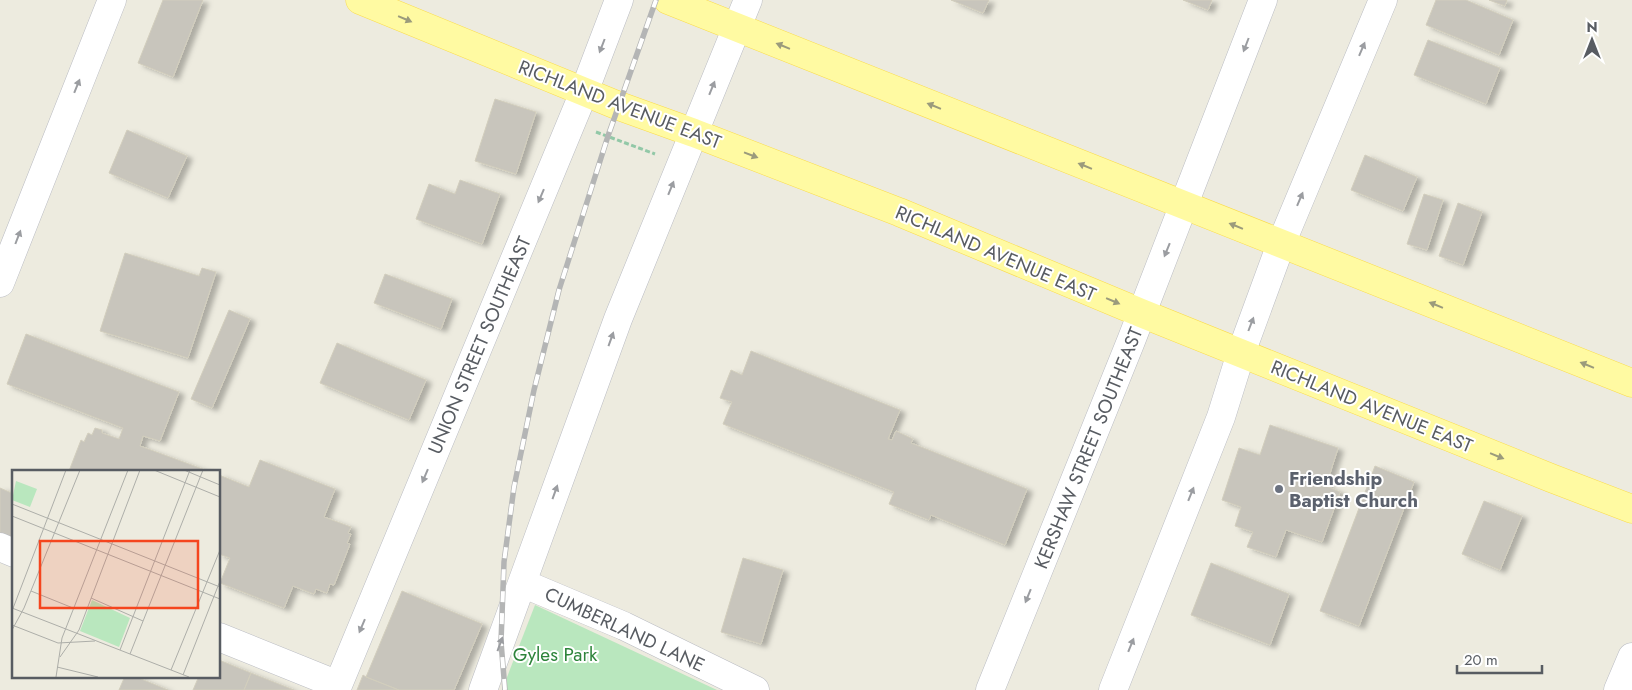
<svg xmlns="http://www.w3.org/2000/svg" width="1632" height="690" font-family="Jost,sans-serif">
	<defs>
		<filter id="shadow"><feDropShadow dx="5.5" dy="3" stdDeviation="2.5" flood-color="#0004"/></filter>
	</defs>
	<rect width="100%" height="100%" fill="#edebdf"/>
	<path fill="#b9e7be" d="M535 605 717 690H502Z"/>
	<path fill="#c8c5bc" stroke="#d2cebd" filter="url(#shadow)" d="M163 0H203L173 77 138 63Z
		M951 0H989L983 13Z
		M1183 0H1212L1208 10Z
		M1436 0H1466L1513 20 1499 55 1426 25Z
		M1489 0H1507L1505 6Z
		M1428 40 1500 68 1486 104 1414 75Z
		M495 99 536 112 516 174 475 161Z
		M127 130 187 156 168 198 109 173Z
		M1365 155 1417 177 1403 211 1351 190Z
		M460 180 500 194 482 244 416 219 429 184 455 194Z
		M1424 194 1443 200 1427 250 1407 244Z
		M1458 203 1482 212 1463 265 1439 256Z
		M125 253 199 276 202 268 216 272 188 358 100 331Z
		M385 274 452 299 441 329 374 303Z
		M229 310 250 319 212 408 191 399Z
		M26 334 179 392 160 441 143 436 140 446 208 471H69L81 440 84 442 88 433 92 435 95 428 102 430V433L119 439 123 428 7 384Z
		M337 343 426 380 409 420 320 383Z
		M751 351 900 410 888 439 892 440 896 431 913 439 911 443 1027 489 1005 545 931 515 929 520 889 504 894 492 723 424 732 402 720 398 731 370 742 375Z
		M1270 425 1338 448 1326 486 1340 492 1322 542 1286 530 1276 557 1247 547 1253 532 1235 526 1241 507 1222 500 1239 448 1260 455Z
		M260 460 335 489 324 517 351 527 348 533 351 534 347 543 350 544 334 585 330 584 327 593 316 589 314 594 293 586 284 608 220 583 230 558 219 554V475L249 487Z
		M1375 466 1414 482 1359 626 1320 611Z
		M0 488 14 494V539L0 534Z
		M1484 501 1522 516 1500 570 1462 554Z
		M743 558 783 570 761 644 721 632Z
		M1211 563 1289 594 1270 645 1191 615Z
		M402 591 482 624 454 690H399L366 677Z
		M219 660 251 673 244 690H193L199 676H219Z
		M251 673 294 690H244Z
		M363 675 366 677 399 690H357Z
		M125 676H134L168 690H119Z"/>
	<g fill="none" stroke-linecap="round" stroke-linejoin="round">
		<defs>
			<path id="street" d="M0 283 112 0
				M0 547 14 553
				M522 583 624 626 755 690
				M219 637 338 685
				M336 690 584 92 619 0
				M483 690 618 319 748 0
				M990 690 1131 341 1263 0
				M1113 690 1221 417 1241 353 1281 244 1383 0
				M1618 690 1632 657"/>
			<path id="primary" d="M360 0 619 106 694 133 899 212 1141 313 1551 478 1632 509
				M668 0 1632 383"/>
		</defs>
		<use href="#street" stroke="#babcc3" stroke-width="29"/>
		<use href="#primary" stroke="#fbdc4b" stroke-width="29"/>
		<path stroke="#92c8a7" stroke-width="3" stroke-dasharray="5 2.5" stroke-linecap="butt" d="M596 132 655 154"/>
		<use href="#street" stroke="#fff" stroke-width="28"/>
		<use href="#primary" stroke="#fffaa2" stroke-width="28"/>
		<defs>
			<path id="rail" d="M505 690 501 642 504 562 514 487 534 390 559 290 608 136 656 0"/>
		</defs>
		<use href="#rail" stroke="#b4b5b5" stroke-width="5.5"/>
		<use href="#rail" stroke="#fff" stroke-width="4" stroke-dasharray="11" stroke-linecap="butt"/>
	</g>
	<defs><path id="oneway-solid" d="M-6-.8H1V-3.2L6.5 0L1 3.2V.8H-6Z" transform="scale(1.25)"/></defs>
	<g fill="#9b9b7c">
		<use href="#oneway-solid" transform="translate(405 19) rotate(23)"/>
		<use href="#oneway-solid" transform="translate(783 46) rotate(-158)"/>
		<use href="#oneway-solid" transform="translate(934 106) rotate(-158)"/>
		<use href="#oneway-solid" transform="translate(751 155) rotate(21)"/>
		<use href="#oneway-solid" transform="translate(1085 166) rotate(-158)"/>
		<use href="#oneway-solid" transform="translate(1236 226) rotate(-158)"/>
		<use href="#oneway-solid" transform="translate(1113 301) rotate(23)"/>
		<use href="#oneway-solid" transform="translate(1436 305) rotate(-158)"/>
		<use href="#oneway-solid" transform="translate(1587 365) rotate(-158)"/>
		<use href="#oneway-solid" transform="translate(1497 456) rotate(22)"/>
	</g>
	<g fill="#9b9da1">
		<use href="#oneway-solid" transform="translate(1246 45) rotate(111)"/>
		<use href="#oneway-solid" transform="translate(602 46) rotate(111)"/>
		<use href="#oneway-solid" transform="translate(1362 49) rotate(-67)"/>
		<use href="#oneway-solid" transform="translate(77 86) rotate(-68)"/>
		<use href="#oneway-solid" transform="translate(712 88) rotate(-68)"/>
		<use href="#oneway-solid" transform="translate(671 188) rotate(-68)"/>
		<use href="#oneway-solid" transform="translate(541 196) rotate(113)"/>
		<use href="#oneway-solid" transform="translate(1300 199) rotate(-67)"/>
		<use href="#oneway-solid" transform="translate(18 237) rotate(-69)"/>
		<use href="#oneway-solid" transform="translate(1167 250) rotate(112)"/>
		<use href="#oneway-solid" transform="translate(1251 324) rotate(-69)"/>
		<use href="#oneway-solid" transform="translate(611 339) rotate(-70)"/>
		<use href="#oneway-solid" transform="translate(425 476) rotate(113)"/>
		<use href="#oneway-solid" transform="translate(555 492) rotate(-70)"/>
		<use href="#oneway-solid" transform="translate(1191 494) rotate(-68)"/>
		<use href="#oneway-solid" transform="translate(1028 596) rotate(112)"/>
		<use href="#oneway-solid" transform="translate(362 626) rotate(113)"/>
		<use href="#oneway-solid" transform="translate(500 644) rotate(-70)"/>
		<use href="#oneway-solid" transform="translate(1131 645) rotate(-68)"/>
	</g>
	<circle fill="#6b7280" stroke="#fff" stroke-width="2" cx="1279" cy="489" r="5"/>
	<g text-anchor="middle" stroke-width="4" stroke-linejoin="round" paint-order="stroke">
		<g font-size="19" fill="#585c62" stroke="#fff">
			<text transform="translate(620 104) rotate(21)" y="7">RICHLAND AVENUE EAST</text>
			<text transform="translate(996 253) rotate(23)" y="7">RICHLAND AVENUE EAST</text>
			<text transform="translate(479 345) rotate(-67)" y="7">UNION STREET SOUTHEAST</text>
			<text transform="translate(1372 406) rotate(22)" y="7">RICHLAND AVENUE EAST</text>
			<text transform="translate(1088 448) rotate(-68)" y="7">KERSHAW STREET SOUTHEAST</text>
			<text transform="translate(625 629) rotate(25)" y="7">CUMBERLAND LANE</text>
		</g>
		<g font-size="19" font-weight="bold" fill="#5b616d" stroke="#fff" text-anchor="start">
			<text x="1289" y="485">Friendship<tspan x="1289" dy="22">Baptist Church</tspan></text>
		</g>
		<g font-size="19" fill="#2e843b" stroke="#fff">
			<text x="555" y="661">Gyles Park</text>
		</g>
	</g>
	<g transform="translate(12 470)">
		<rect width="208" height="208" fill="#edebdf"/>
		<path d="M4 11 25 19 18 37 0 30ZM80 130 118 148 107 177 68 161Z" fill="#b9e7be"/>
		<path fill="none" stroke="#adaea9" stroke-width="1" d="M142 0 208 27M172 0 208 15M0 34 208 117M0 46 208 129M19 121 61 138M79 128 131 151M0 138 177 207M0 141 54 0M0 155 46 173 83 171M0 160 12 138 68 0M108 180 178 0M118 184 191 0M48 187 67 160 128 0M45 197 86 207M159 200 208 80M171 205 208 111M44 207 50 168 116 0"/>
		<path fill="#f5451e" fill-opacity="0.15" stroke="#f5451e" stroke-width="2.5" d="M28 71H186V138H28Z"/>
		<rect width="208" height="208" fill="none" stroke="#585c62" stroke-width="2.5"/>
	</g>
	<g transform="translate(1592 40)" stroke="#ffffff" stroke-width="4" paint-order="stroke">
	<path d="M0-4L9 19L0 12L-9 19Z" fill="#585c62"/>
	<text y="-8" font-size="14" font-weight="bold" text-anchor="middle" fill="#585c62">N</text>
	</g>
	<path d="M1457 665v8h85v-8" fill="none" stroke="#585c62" stroke-width="2.5"/>
	<text x="1464" y="665" font-size="15" fill="#585c62" stroke="#ffffff" stroke-width="4" paint-order="stroke">20 m</text>
</svg>
